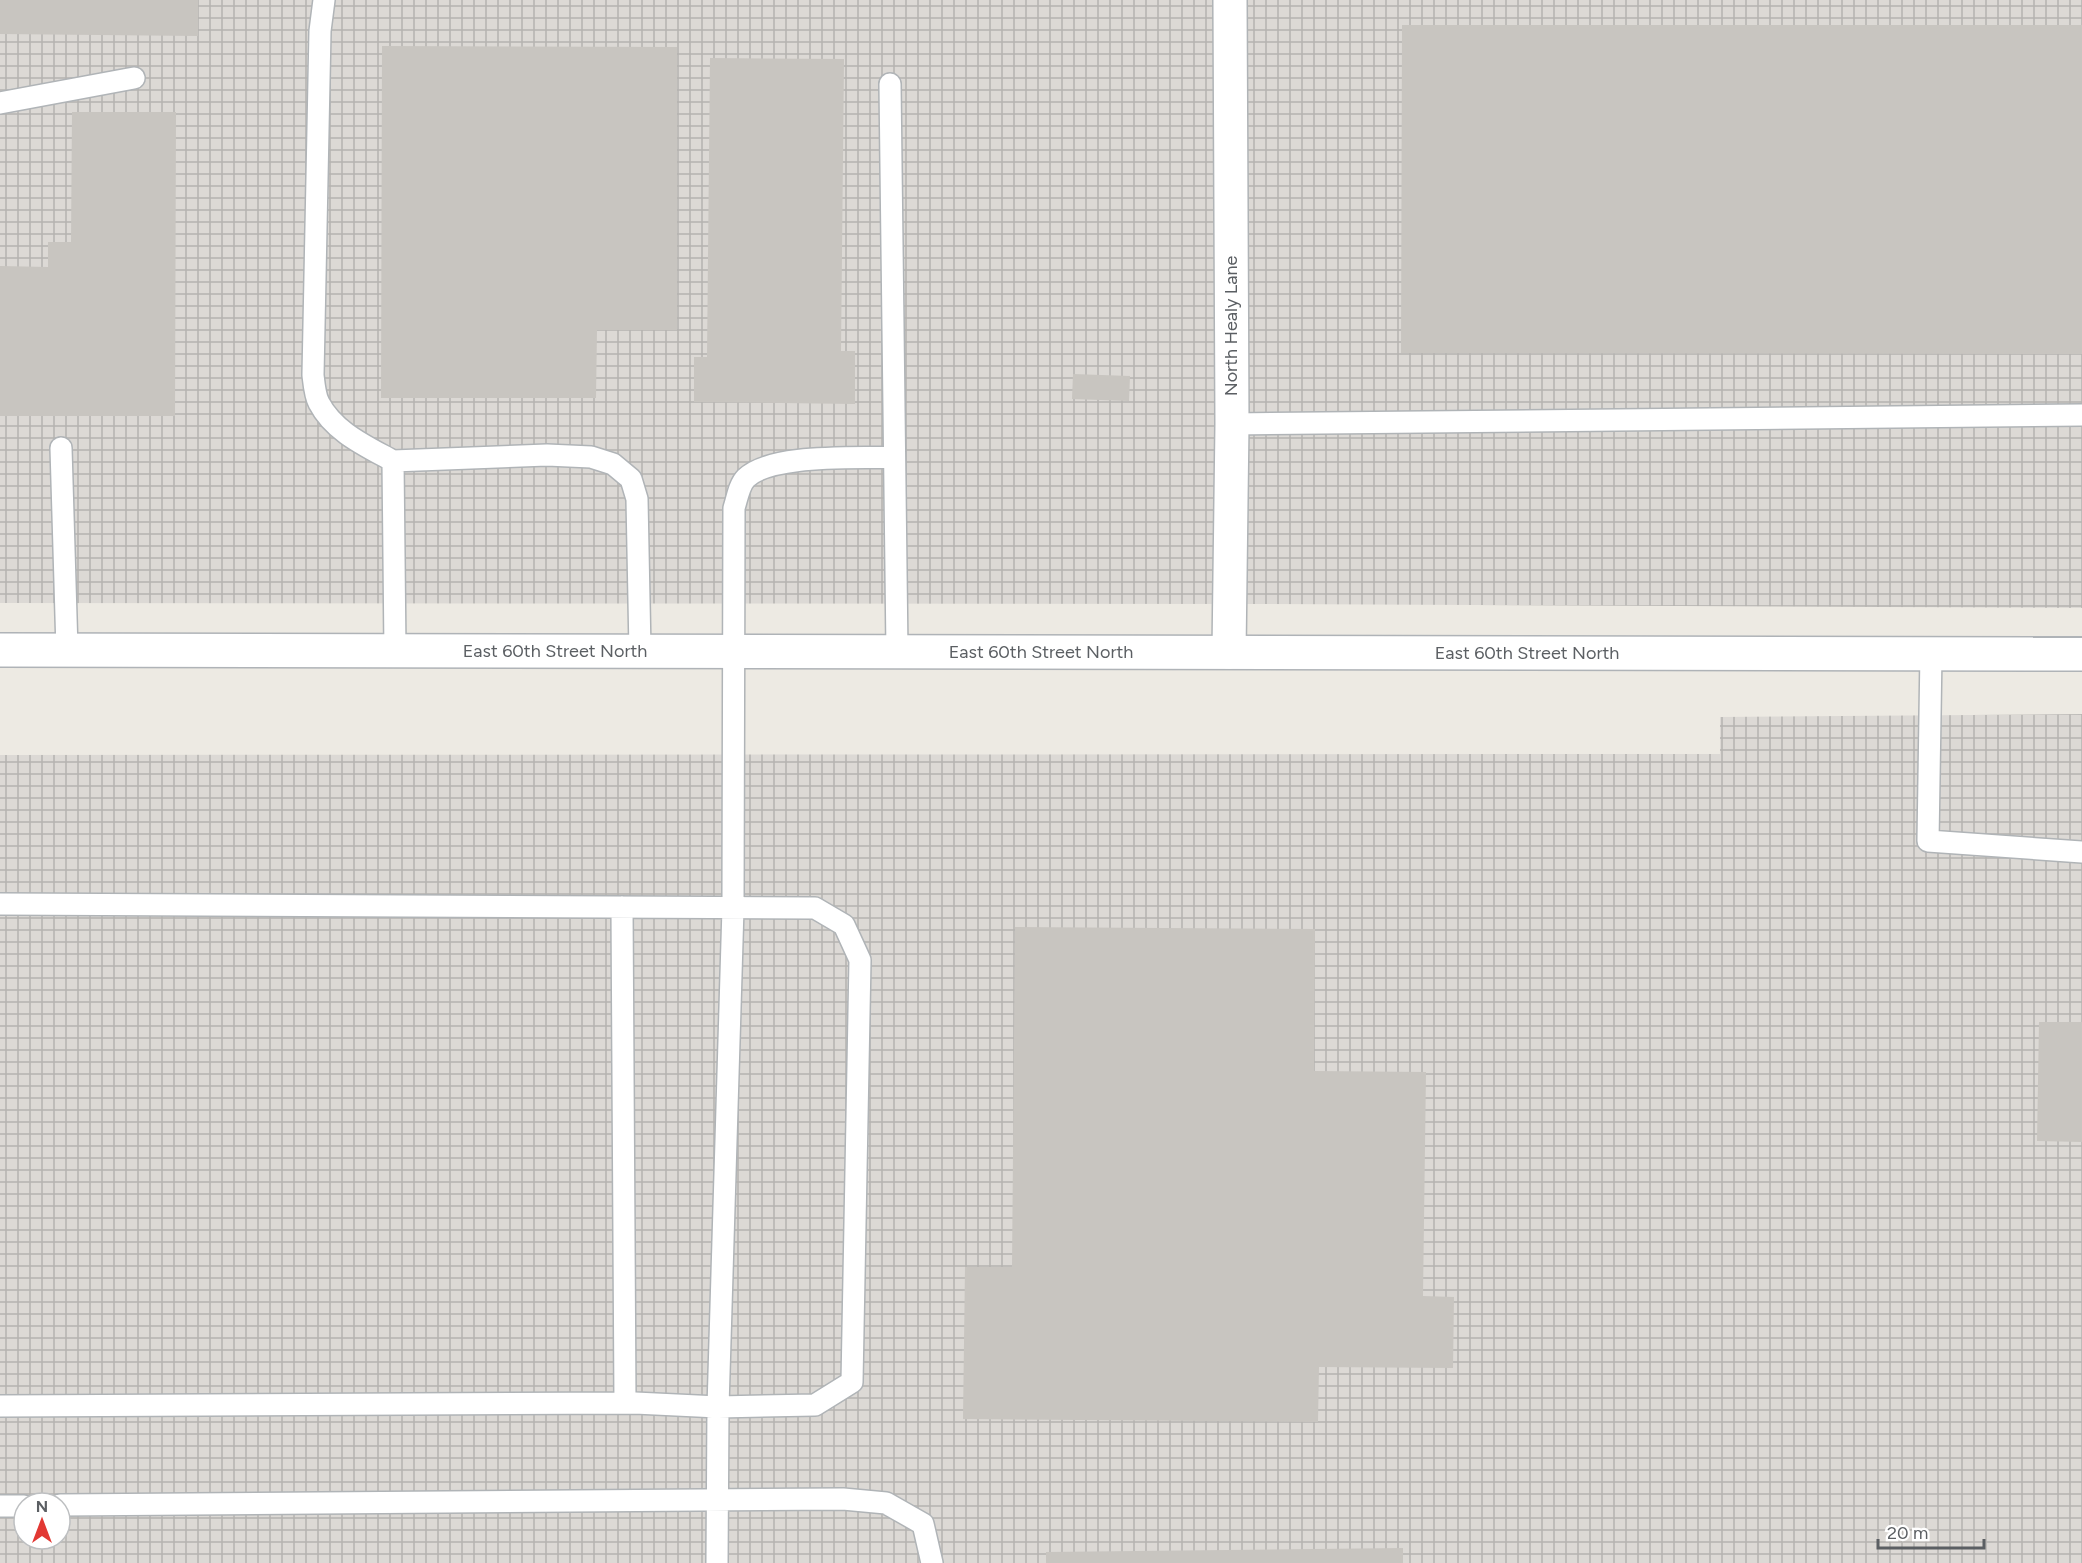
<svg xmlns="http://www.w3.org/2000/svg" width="2082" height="1563" font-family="Figtree,sans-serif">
	<defs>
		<pattern id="industrial-grid" width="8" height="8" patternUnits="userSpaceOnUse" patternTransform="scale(1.5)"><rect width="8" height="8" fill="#dcd9d5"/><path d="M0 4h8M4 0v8" fill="none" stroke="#b5b3b0"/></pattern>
	</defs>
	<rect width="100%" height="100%" fill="#edeae3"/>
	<path fill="url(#industrial-grid)" fill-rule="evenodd" d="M0 0H2082V608L1261 604 0 603Z
		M2082 714V1563H0V755L1720 754V717ZM24 1503H60V1539H24Z"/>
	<path fill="#c8c5c0" d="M0 0H198V36L0 34Z
		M1402 25H2082V354L1401 353Z
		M382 46 677 47V330H597L596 398H381Z
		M710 58 844 59 841 351H855V404L694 402V357H707Z
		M72 112H176L175 416H0V266L48 267V242H71Z
		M1073 374 1130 376 1129 401 1072 399Z
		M1015 927 1315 929 1314 1071 1426 1072 1423 1296 1454 1297 1453 1368 1319 1367 1318 1422 963 1419 965 1267H1012Z
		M2039 1022H2082V1142L2037 1141Z
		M1403 1548V1563H1046V1552Z"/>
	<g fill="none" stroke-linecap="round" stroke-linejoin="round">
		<defs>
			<path id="lane" d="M324 0 320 31 313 375C314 384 315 396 319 403 334 432 366 446 393 461
				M890 84 897 651
				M0 103 134 78
				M1232 424 2082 415
				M61 448 67 650
				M395 651 393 461 547 455 591 457 613 464 631 479 637 499 640 651
				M1931 653 1928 841 2082 852
				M0 904 815 908 844 925 860 960 852 1382 815 1405 718 1407 635 1403 0 1406
				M622 907 625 1403
				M60 1505 843 1499 886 1503 923 1524 932 1563
				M0 1506H24
				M717 1563 718 1407 733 908 734 508C737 499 739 485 746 478 772 453 858 459 894 457"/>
			<path id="street" d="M1229 652 1232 424 1230 0"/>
			<path id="secondary" d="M0 650 2082 654"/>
		</defs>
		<use href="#lane" stroke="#b0b4b7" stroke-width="24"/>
		<use href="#street" stroke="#b0b4b7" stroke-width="36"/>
		<use href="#secondary" stroke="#afb3b7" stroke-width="36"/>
		<use href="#lane" stroke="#fff" stroke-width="21"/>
		<use href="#street" stroke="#fff" stroke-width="33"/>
		<use href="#secondary" stroke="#fff" stroke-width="33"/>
	</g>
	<g text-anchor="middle" stroke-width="4.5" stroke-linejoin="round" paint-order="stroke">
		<g font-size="18" fill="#5b5f63" stroke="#fff">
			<text transform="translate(1231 326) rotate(-90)" y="6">North Healy Lane</text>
			<text x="555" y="657">East 60th Street North</text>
			<text x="1041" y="658">East 60th Street North</text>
			<text x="1527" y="659">East 60th Street North</text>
		</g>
	</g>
	<g transform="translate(42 1521)"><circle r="28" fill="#ffffff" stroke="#bdbfc1" stroke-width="1.5"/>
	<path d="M0-4.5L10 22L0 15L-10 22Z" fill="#e23833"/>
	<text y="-9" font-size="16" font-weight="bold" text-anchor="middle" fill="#5b5f63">N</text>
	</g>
	<path d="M1878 1539v9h106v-9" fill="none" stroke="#5b5f63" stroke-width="3"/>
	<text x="1887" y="1539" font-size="18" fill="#5b5f63" stroke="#ffffff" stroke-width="4.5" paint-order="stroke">20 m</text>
</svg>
